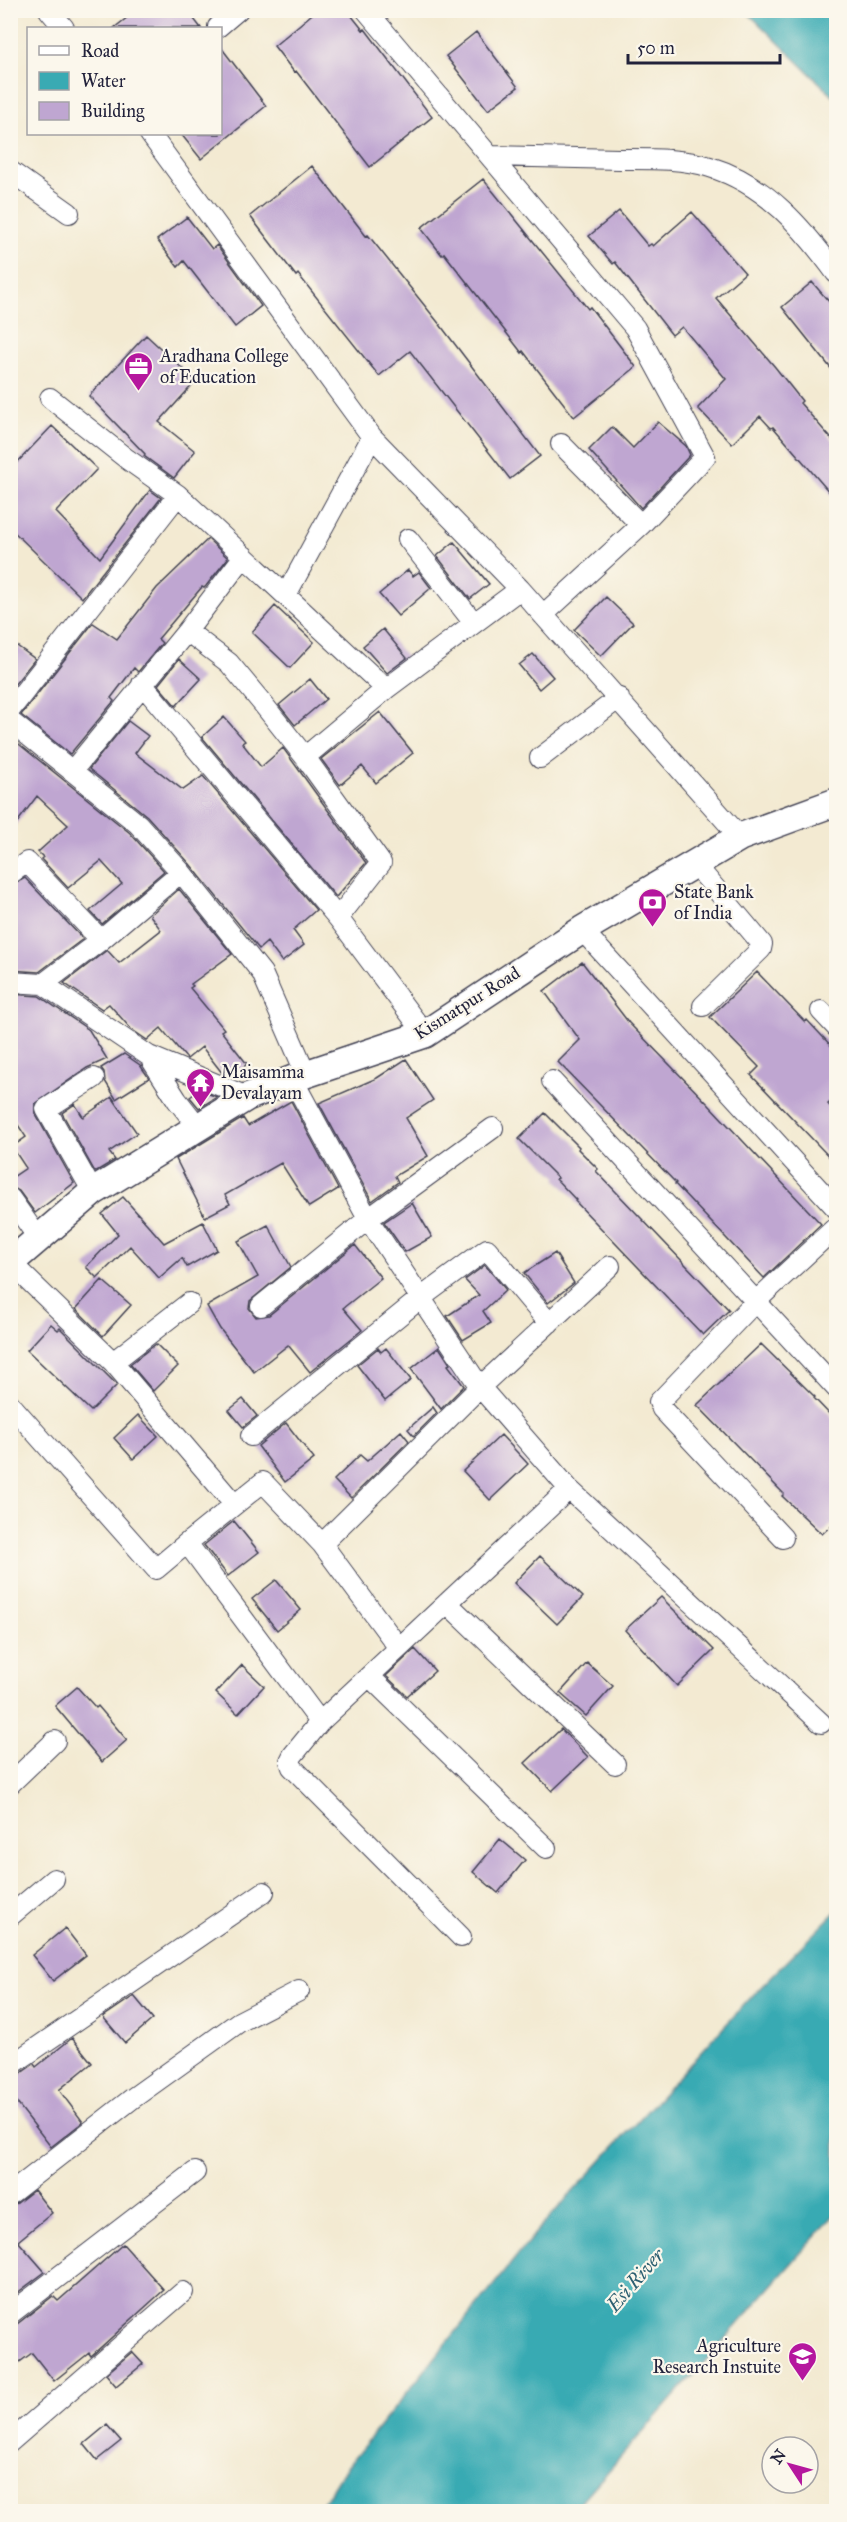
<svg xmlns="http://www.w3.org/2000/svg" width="847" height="2522" font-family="'IM FELL Great Primer',serif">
	<rect width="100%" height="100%" fill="#fbf7ec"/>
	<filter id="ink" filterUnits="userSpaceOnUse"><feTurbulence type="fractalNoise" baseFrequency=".0167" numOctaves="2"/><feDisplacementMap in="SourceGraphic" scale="12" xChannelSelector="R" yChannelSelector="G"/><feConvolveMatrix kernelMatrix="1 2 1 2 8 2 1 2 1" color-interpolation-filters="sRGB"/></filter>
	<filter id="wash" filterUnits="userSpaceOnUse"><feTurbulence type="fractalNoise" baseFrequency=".008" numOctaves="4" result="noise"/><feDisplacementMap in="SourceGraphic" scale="24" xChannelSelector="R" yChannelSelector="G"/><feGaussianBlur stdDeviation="1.35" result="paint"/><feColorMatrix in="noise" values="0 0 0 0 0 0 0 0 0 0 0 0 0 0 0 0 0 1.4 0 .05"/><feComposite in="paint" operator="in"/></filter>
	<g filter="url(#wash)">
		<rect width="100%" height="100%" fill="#f3ead2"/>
		<path fill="#39aab3" stroke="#2e6677" stroke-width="1.5" d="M746 11H836V99Z
			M836 1911V2213L573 2511H318L339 2477 537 2231 756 1992Z"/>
		<g id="blocks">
			<path fill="#bfa6d1" d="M137 10H187L201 28H114Z
				M317 10H347L363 30 365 29 432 117 370 167 296 71 294 72 274 46Z
				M476 32 518 87 488 110 446 56Z
				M220 46 266 106 201 159 181 134H220Z
				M312 166 366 236 368 235 441 326 540 456 510 479 410 351 379 376 298 274 296 276 250 216Z
				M483 179 588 309 590 307 636 367 574 417 523 351 522 353 444 253 442 255 421 228Z
				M619 211 648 246 651 244 653 246 692 212 745 273 716 298 775 367 802 401 800 403 837 445V501L773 427 771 428 760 416 732 444 698 408 726 379 682 327 672 335 615 262 613 264 589 236Z
				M187 217 212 249 217 245 261 306 235 327 184 261 178 267 157 240Z
				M812 282 837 311V376L782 307Z
				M146 335 196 381 159 422 195 451 174 478 144 456 145 454 89 396Z
				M658 422 686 446 690 455 641 508 589 450 612 427 633 448Z
				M52 426 97 469 56 512 100 558 150 490 161 498 82 598 10 528V470Z
				M208 539 228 558 206 586 204 588 202 587 158 639 162 643 138 672 134 668 111 698 114 701 70 754 21 715 93 623 117 639 157 588Z
				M454 542 489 584 470 599 437 556Z
				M408 570 413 576 419 572 431 588 398 616 379 594Z
				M606 597 633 623 601 656 574 630Z
				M275 606 314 642 290 668 252 632Z
				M383 629 407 658 387 673 363 646Z
				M10 641 35 659 10 690Z
				M533 654 553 677 539 689 519 665Z
				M179 659 201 679 176 706 158 685Z
				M310 679 326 699 295 725 279 705Z
				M380 712 413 753 376 783 362 766 340 785 321 759Z
				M224 717 245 741 242 743 261 767 283 748 366 863 336 897 202 737Z
				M128 721 148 736 135 753 183 790 203 776 316 910 293 930 304 945 282 962 267 942 259 949 190 864 147 816 89 769Z
				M10 737 130 833 164 871 102 924 90 911 122 884 101 861 68 888 41 859 43 857 38 852 68 825 37 796 10 832Z
				M25 878 83 939 39 972 10 970V886Z
				M179 889 232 954 191 984 193 986 190 988 224 1029 221 1031 247 1064 231 1077 223 1074 202 1047 187 1059 161 1028 147 1040 131 1029 109 1004 102 1009 64 983 107 950 119 963 161 930 150 915Z
				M582 962 629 1023 709 1105 821 1224 764 1278 675 1184 676 1183 558 1062 580 1040 544 991Z
				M757 972 805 1022 807 1020 837 1052V1096L828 1104 837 1114V1165L751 1075 759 1067 710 1017Z
				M10 994 39 996 89 1030 107 1059 87 1068 35 1104 36 1115 74 1183 35 1213 19 1191 10 1186V1179L26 1168 12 1147 26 1137 10 1113Z
				M124 1054 140 1065 149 1078 116 1099 105 1081 104 1072 101 1068Z
				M406 1059 433 1100 406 1118 428 1156 395 1176 398 1182 372 1201 319 1103 377 1078Z
				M199 1090 217 1097 199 1108 190 1097Z
				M112 1097 137 1133 109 1152 115 1160 95 1172 62 1113 75 1104 83 1117Z
				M291 1101 338 1189 309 1207 281 1163 225 1195 230 1204 205 1217 176 1159 243 1118 248 1126Z
				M545 1113 579 1147 578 1149 598 1169 596 1171 729 1310 703 1335 575 1201 576 1200 556 1179 558 1178 519 1139Z
				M123 1197 164 1243 203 1222 217 1250 187 1267 182 1258 159 1278 130 1246 97 1278 86 1267 118 1234 102 1214Z
				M412 1203 432 1237 405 1252 384 1222Z
				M268 1225 291 1267 250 1301 249 1308 256 1317 269 1315 355 1245 381 1278 343 1308 362 1330 310 1372 288 1345 254 1372 220 1329 207 1306 258 1277 238 1241Z
				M555 1253 574 1283 548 1303 524 1273Z
				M485 1265 506 1290 483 1311 491 1323 463 1340 447 1316 479 1295 465 1280Z
				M102 1280 131 1305 103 1336 76 1309Z
				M51 1324 58 1330 60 1328 117 1385 91 1411 27 1350Z
				M156 1344 178 1366 153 1391 130 1364Z
				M761 1344 815 1397 814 1398 837 1422V1520L822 1534 782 1496 784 1494 697 1405Z
				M439 1347 450 1364 448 1365 464 1386 441 1409 411 1369Z
				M378 1348 381 1352 386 1348 411 1380 385 1401 357 1365Z
				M243 1399 257 1416 243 1427 229 1410Z
				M433 1407 437 1413 414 1436 408 1429Z
				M138 1415 158 1436 133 1459 114 1438Z
				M286 1423 314 1459 285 1482 258 1446Z
				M401 1431 409 1441 351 1498 334 1480 360 1455 367 1461Z
				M501 1435 528 1464 490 1500 463 1471Z
				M234 1521 259 1552 228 1576 204 1545Z
				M540 1556 583 1597 557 1624 514 1583Z
				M276 1580 301 1610 277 1630 252 1599Z
				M661 1597 714 1650 677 1686 625 1630Z
				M415 1649 435 1671 407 1696 386 1676Z
				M587 1663 613 1686 586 1716 560 1693Z
				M242 1665 264 1686 238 1714 216 1693Z
				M77 1687 96 1708 98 1706 127 1740 102 1762 55 1706Z
				M561 1729 588 1757 552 1791 525 1763Z
				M500 1839 525 1860 498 1893 473 1872Z
				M65 1928 86 1955 53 1981 32 1955Z
				M134 1996 153 2019 125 2043 103 2017Z
				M72 2038 92 2063 59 2090 83 2122 51 2147 10 2094V2081L34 2064 36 2067Z
				M34 2190 52 2213 18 2241 45 2272 13 2296 10 2293V2206L17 2203Z
				M123 2244 164 2290 91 2356 89 2353 54 2381 32 2353 10 2369V2326L17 2324 53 2296 58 2301Z
				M132 2352 143 2364 116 2386 106 2374Z
				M107 2425 121 2441 97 2460 84 2444Z"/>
		</g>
	</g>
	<g filter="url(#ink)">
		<use href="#blocks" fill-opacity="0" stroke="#414052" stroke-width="1.5"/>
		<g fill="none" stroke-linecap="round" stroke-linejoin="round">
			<defs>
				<path id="street" d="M49 10 64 28
					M366 10 635 328 705 457 641 525 543 615
					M218 27 238 10
					M150 134 372 437 520 589
					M491 156C534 157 576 158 619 159 648 159 682 158 710 167 766 184 803 228 836 273
					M10 171 69 213
					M50 398 127 459 178 495 386 689 520 589 740 837
					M561 444 641 525
					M408 539 474 623
					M286 595 372 437
					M187 631 229 663 263 704 305 757 381 863 338 918
					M142 684 338 918 425 1034
					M10 710 178 495
					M10 721 138 824 181 872 262 973 306 1074
					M305 757 386 689
					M540 758 619 698
					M73 770 187 631 244 556
					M694 863 762 944 761 949 703 1006
					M10 874 27 862 101 940
					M582 930 836 1208
					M10 982 43 984 101 940 181 872
					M43 984 149 1056 247 1097
					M821 1011 836 1027
					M149 1056 177 1100 199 1128
					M293 1080 368 1219 480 1387 569 1489 821 1723
					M552 1081 836 1388
					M93 1192 46 1109 94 1078
					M10 1198 39 1239
					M11 1263 113 1362 234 1504
					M261 1306 368 1219 493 1128
					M113 1362 189 1303
					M10 1404 156 1569 187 1543 320 1722 569 1489
					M251 1436 422 1297 487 1249 549 1323
					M783 1538 662 1409 659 1402 755 1302 836 1227
					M187 1543 263 1482 322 1544 399 1648
					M322 1544 480 1387 610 1266
					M447 1603 615 1764
					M369 1676 546 1848
					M320 1722 293 1755 290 1761 292 1767 461 1937
					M10 1784 55 1741
					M10 1916 54 1879
					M10 2066 264 1892
					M10 2194 133 2098 239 2022 299 1991
					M10 2314 195 2172
					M10 2442 183 2292"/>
				<path id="secondary" d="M10 1263 93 1192 247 1097 306 1074 425 1034 582 930 740 837 836 802"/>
			</defs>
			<use href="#street" stroke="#414052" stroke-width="22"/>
			<use href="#secondary" stroke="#414052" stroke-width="30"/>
			<use href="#street" stroke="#fff" stroke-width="20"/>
			<use href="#secondary" stroke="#fff" stroke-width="27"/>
		</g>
	</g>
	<defs>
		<symbol id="office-pin" viewBox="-11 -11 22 30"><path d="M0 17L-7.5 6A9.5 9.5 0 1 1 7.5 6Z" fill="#b5179e" stroke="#fbf7ec"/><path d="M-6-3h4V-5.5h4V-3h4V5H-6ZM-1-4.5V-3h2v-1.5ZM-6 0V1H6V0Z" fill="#fff"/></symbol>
		<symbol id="bank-pin" viewBox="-11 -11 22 30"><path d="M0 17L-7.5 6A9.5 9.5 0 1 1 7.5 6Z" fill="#b5179e" stroke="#fbf7ec"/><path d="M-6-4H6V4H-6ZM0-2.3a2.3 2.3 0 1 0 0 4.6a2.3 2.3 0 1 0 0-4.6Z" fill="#fff"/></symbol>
		<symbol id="temple-pin" viewBox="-11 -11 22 30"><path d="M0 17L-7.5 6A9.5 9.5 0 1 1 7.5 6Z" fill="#b5179e" stroke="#fbf7ec"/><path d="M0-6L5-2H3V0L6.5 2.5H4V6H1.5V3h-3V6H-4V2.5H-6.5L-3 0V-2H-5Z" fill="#fff"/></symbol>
		<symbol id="university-pin" viewBox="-11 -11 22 30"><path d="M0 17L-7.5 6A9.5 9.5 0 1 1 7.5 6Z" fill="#b5179e" stroke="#fbf7ec"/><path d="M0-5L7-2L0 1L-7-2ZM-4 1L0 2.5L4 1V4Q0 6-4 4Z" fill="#fff"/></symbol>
	</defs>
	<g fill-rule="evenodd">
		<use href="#office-pin" x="122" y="350" width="33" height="45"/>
		<use href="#bank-pin" x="636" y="886" width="33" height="45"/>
		<use href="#temple-pin" x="184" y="1066" width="33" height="45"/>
		<use href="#university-pin" x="786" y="2340" width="33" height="45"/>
	</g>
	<g text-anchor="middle" stroke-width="4.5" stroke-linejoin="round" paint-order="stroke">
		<g font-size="18" fill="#22223b" stroke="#fbf7ec" text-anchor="start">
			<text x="160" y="362">Aradhana College<tspan x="160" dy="21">of Education</tspan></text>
			<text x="674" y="898">State Bank<tspan x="674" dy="21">of India</tspan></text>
			<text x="221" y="1078">Maisamma<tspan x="221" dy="21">Devalayam</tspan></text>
			<text x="781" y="2352" text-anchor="end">Agriculture<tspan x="781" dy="21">Research Instuite</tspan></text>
		</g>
		<g font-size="18" fill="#22223b" stroke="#fbf7ec">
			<text transform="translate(467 1003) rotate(-32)" y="6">Kismatpur Road</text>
		</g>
		<g font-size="20" font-style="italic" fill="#2c5f71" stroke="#fbf7ec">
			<text transform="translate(635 2280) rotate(-49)" y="7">Esi River</text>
		</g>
	</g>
	<rect width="847" height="2522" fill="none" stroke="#fbf7ec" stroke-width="36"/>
	<rect x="27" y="27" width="195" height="108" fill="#fbf7ec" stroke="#a4a2a5" stroke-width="1.5"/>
	<rect x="39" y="46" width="30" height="9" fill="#ffffff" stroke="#a4a2a5" stroke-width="1.5"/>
	<text x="81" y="57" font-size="18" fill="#22223b">Road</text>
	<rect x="39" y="72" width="30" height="18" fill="#39aab3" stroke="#a4a2a5" stroke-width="1.5"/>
	<text x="81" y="87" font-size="18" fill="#22223b">Water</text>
	<rect x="39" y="102" width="30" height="18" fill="#bfa6d1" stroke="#a4a2a5" stroke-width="1.5"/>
	<text x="81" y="117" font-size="18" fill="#22223b">Building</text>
	<g transform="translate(790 2465) rotate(306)"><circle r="28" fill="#fbf7ec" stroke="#a4a2a5" stroke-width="1.5"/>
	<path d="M0-4.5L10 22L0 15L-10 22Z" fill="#b5179e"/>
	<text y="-9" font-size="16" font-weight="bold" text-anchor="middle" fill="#22223b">N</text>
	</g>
	<path d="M628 54v9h152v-9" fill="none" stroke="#22223b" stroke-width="3"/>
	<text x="637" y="54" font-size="18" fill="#22223b" stroke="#fbf7ec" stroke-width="4.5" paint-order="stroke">50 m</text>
</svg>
